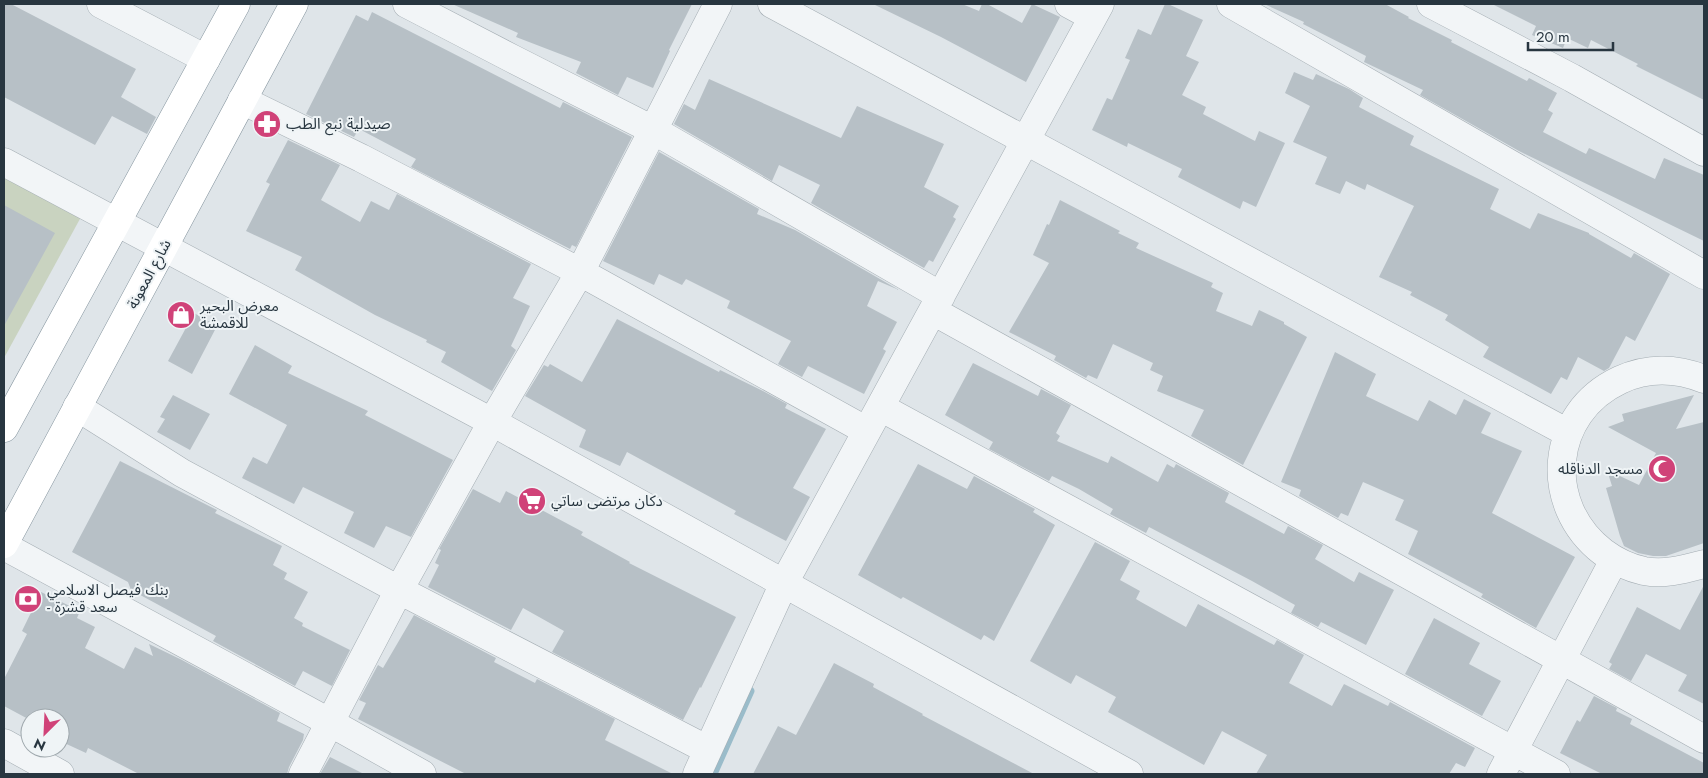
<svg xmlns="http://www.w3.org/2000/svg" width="1708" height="778" font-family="Jost,'Noto Sans Arabic',sans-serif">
	<rect width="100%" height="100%" fill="#dfe5e9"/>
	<path fill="#c9d3c0" d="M4 161 87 206 4 358Z"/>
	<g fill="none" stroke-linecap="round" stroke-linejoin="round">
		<path stroke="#9abcca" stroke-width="9" d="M713 774 750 691"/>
	</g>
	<path fill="#b7c0c6" d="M4 4H11L136 69 121 97 156 117 147 134 112 116 95 145 4 97Z
		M452 4H692L669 50 670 51 653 88 627 77 618 95 576 73 581 62 516 37 518 33Z
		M873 4H962L979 11 982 4H987L1022 23 1032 4 1060 17 1026 82 941 37Z
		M1165 4H1168L1203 20 1186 56 1199 62 1182 95 1206 107 1203 114 1255 141 1259 131 1285 143 1256 207 1243 201 1240 209 1178 177 1182 169 1128 143 1127 147 1092 130 1107 98 1112 100 1130 60 1125 58 1138 29 1151 35Z
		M1264 4H1385L1409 17 1408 18 1452 40 1451 42 1527 81 1529 78 1557 93 1548 110 1553 113 1543 132 1586 154 1589 148 1655 179 1664 158 1704 175V241L1519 151 1420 95 1423 90 1364 62 1366 56 1303 24 1304 22Z
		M1492 4H1704V100L1636 66 1638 64 1591 40 1588 48 1567 38 1563 48 1532 35 1536 26Z
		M372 12 560 108 563 102 632 137 576 247 572 245 570 249 411 167 416 159 361 130 359 133 357 132 354 137 306 114 356 15 368 21Z
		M1294 72 1313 80 1316 74 1349 89 1363 98 1359 107 1414 136 1410 145 1499 189 1490 209 1530 229 1538 213 1589 233V234L1631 258 1634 253 1670 274 1635 341 1626 336 1609 368 1604 371 1578 357 1567 380 1561 377 1551 394 1483 357 1489 347 1445 320 1448 315 1410 295 1412 292 1379 277 1414 206 1367 184 1365 190 1346 181 1340 194 1315 184 1327 157 1293 142 1310 106 1285 93Z
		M709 79 841 138 857 106 944 144 924 187 959 206 953 217 956 219 933 262 929 260 924 268 811 203 820 185 779 165 772 181 674 124 684 104 695 110Z
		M288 140 340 165 321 200 360 222 371 201 389 210 397 194 531 264 513 298 530 306 511 346 516 350 492 391 441 362 446 352 426 342 427 340 375 315 295 270 302 257 246 231 270 184 266 182Z
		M659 152 759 209 757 214 795 230 899 290 878 281 867 306 897 322 883 349 886 351 864 394 808 366 802 377 778 364 791 341 727 308 730 301 686 279 682 285 659 274 654 285 603 261Z
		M1060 200 1120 231 1118 233 1139 243 1136 248 1213 283 1211 287 1223 293 1216 311 1252 326 1259 310 1284 322V324L1307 337 1243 465 1191 436 1204 410 1157 391 1163 376 1150 370 1153 363 1113 344 1097 379 1088 375 1086 378 1054 360 1056 356 1009 332 1049 263 1033 255 1047 224 1049 225Z
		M4 205 55 233 4 326Z
		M194 313 217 326 192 374 168 361Z
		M617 319 719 372 720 370 763 391 787 404 785 408 826 429 793 488 810 497 786 541 734 514 736 511 627 452 620 466 579 447 586 430 525 396 544 365 548 367 550 364 582 382Z
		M255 345 292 366 288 373 368 411 365 415 453 460 411 537 386 526 374 548 344 533 354 512 303 487 294 504 242 478 253 457 267 464 287 425 229 394Z
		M1335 352 1376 374 1366 396 1418 421 1429 400 1456 415 1464 399 1491 413 1481 433 1522 451 1492 513 1575 557 1536 628 1481 597 1483 594 1408 554 1418 531 1395 520 1404 500 1363 482 1348 516 1341 513 1338 518 1299 496 1301 490 1281 482Z
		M973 363 1038 396 1041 389 1071 405 1056 433 1060 436 1057 441 1108 463 1111 456 1158 482 1167 464 1174 468 1176 464 1229 493 1225 502 1284 534 1288 526 1323 545 1315 559 1354 582 1359 572 1394 590 1366 645 1321 622 1318 627 1291 613 1295 605 1252 581 1149 527 1146 533 1110 514 1113 509 1079 489 1052 476 1049 481 989 449 993 442 945 415Z
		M173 395 210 414 190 450 157 432 165 419 160 417Z
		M1694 395 1676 429 1704 422V543L1666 556H1653L1638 553 1624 546 1620 536 1606 488 1612 486 1607 470 1639 485 1656 453 1608 427 1624 421 1622 414Z
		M120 461 217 510 215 513 282 546 273 565 287 573 284 579 308 592 294 618 303 623 302 626 350 650 332 686 303 671 295 686 213 641 216 636 131 590 128 582 72 552Z
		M918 464 967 489 974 476 1035 509 1033 512 1055 525 994 641 984 635 981 640 903 597 901 599 858 575Z
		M473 489 500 503 506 491 583 532 581 535 630 562 629 563 736 617 701 688 700 687 683 720 552 652 564 631 523 608 511 630 428 587 439 565 435 563 441 550 439 549Z
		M1095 542 1130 561 1120 580 1140 591 1136 599 1141 602 1186 627 1198 604 1274 645 1277 640 1304 655 1289 683 1332 706 1344 684 1388 706 1390 702 1475 748 1465 767 1456 763 1449 774H1256L1267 755 1222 731 1204 765 1108 712 1116 697 1076 675 1071 684 1030 661Z
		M1704 585V704L1678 691 1687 675 1646 654 1631 681 1609 669 1612 664 1609 662 1637 607 1680 630Z
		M41 592 80 611 77 618 95 627 85 648 124 669 135 647 153 656 149 644 182 660 280 713 277 721 304 734 303 740 289 767 287 774H139L88 748 86 753 60 741V718H30V720L4 706V679L27 634 22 631Z
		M414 615 496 658 494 662 535 683 537 679 615 719 605 740 673 774H466L358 719 366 703 359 700 378 665 383 668Z
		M1434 618 1480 643 1469 664 1501 681 1482 716 1405 674Z
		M834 663 874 684 873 687 923 714 922 715 1034 774H753L778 726 796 735Z
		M1594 696 1617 708 1616 711 1632 719 1630 724 1704 763V774H1602L1560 753 1577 720 1580 722Z
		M330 757 364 774H320Z"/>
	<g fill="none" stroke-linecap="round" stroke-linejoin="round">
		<defs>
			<path id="minor" d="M101 4 206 59
				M407 4 513 59 653 130 941 296
				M772 4 1568 433
				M1069 4 1093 17
				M1231 4 1704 275
				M1431 4 1572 78 1704 152
				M242 100 361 158 580 272 867 431
				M4 162 492 422 1129 774
				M933 311 1704 739
				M1704 379C1676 368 1648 367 1620 380 1549 413 1542 505 1603 552 1615 561 1630 568 1644 571 1665 575 1685 569 1704 564
				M77 407 182 473 399 590 708 750
				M880 407 1556 774
				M4 546 331 723 422 774
				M4 743 60 774
				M303 774 399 590 492 422 580 272 718 4
				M697 774 784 583 1100 4
				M1501 774 1614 560"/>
			<path id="trunk" d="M4 428 236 4
				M4 544 294 4"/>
		</defs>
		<use href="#minor" stroke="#a4adb3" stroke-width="29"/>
		<use href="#trunk" stroke="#8796a0" stroke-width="29"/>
		<use href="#minor" stroke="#f2f5f7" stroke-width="28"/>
		<use href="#trunk" stroke="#fff" stroke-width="28"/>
	</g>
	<defs>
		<symbol id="pharmacy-disc" viewBox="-11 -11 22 22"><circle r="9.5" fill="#d04278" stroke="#eff4f6"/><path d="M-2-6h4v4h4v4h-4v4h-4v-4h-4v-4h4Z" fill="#fff"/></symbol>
		<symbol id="shop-disc" viewBox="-11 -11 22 22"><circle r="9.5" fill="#d04278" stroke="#eff4f6"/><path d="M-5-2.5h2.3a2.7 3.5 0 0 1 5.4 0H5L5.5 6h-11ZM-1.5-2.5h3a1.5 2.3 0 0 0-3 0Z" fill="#fff"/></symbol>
		<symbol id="mosque-disc" viewBox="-11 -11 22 22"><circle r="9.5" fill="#d04278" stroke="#eff4f6"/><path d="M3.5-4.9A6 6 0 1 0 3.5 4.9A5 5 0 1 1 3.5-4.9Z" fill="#fff"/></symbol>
		<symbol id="supermarket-disc" viewBox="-11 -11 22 22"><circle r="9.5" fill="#d04278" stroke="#eff4f6"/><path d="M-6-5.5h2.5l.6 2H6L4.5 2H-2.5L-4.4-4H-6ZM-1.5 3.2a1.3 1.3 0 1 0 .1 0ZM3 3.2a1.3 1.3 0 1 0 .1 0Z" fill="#fff"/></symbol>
		<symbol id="bank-disc" viewBox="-11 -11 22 22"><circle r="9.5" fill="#d04278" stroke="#eff4f6"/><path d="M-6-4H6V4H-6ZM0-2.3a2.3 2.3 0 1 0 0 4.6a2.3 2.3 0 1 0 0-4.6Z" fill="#fff"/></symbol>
	</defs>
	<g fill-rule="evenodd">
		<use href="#pharmacy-disc" x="251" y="108" width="32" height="32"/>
		<use href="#shop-disc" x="165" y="299" width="32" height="32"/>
		<use href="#mosque-disc" x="1646" y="453" width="32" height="32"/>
		<use href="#supermarket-disc" x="516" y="485" width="32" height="32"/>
		<use href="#bank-disc" x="12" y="583" width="32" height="32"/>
	</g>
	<g text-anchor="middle" stroke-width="4" stroke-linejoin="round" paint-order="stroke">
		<g font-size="15" fill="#283640" stroke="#eff4f6" text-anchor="start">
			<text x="286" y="129">صيدلية نبع الطب</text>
			<text x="200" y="311">معرض البحير<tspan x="200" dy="17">للاقمشة</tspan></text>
			<text x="1643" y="474" text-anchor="end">مسجد الدناقله</text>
			<text x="551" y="506">دكان مرتضى ساتي</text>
			<text x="47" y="595">بنك فيصل الاسلامي<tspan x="47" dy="17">- سعد قشرة</tspan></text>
		</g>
		<g font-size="15" fill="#283640" stroke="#eff4f6">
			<text transform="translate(149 274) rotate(-62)" y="5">شارع المعونة</text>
		</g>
	</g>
	<rect width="1708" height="778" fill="none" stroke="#283640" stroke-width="10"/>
	<g transform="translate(45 733) rotate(204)"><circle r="24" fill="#eff4f6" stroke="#9fa8ad"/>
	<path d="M0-4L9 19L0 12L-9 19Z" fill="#d04278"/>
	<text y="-8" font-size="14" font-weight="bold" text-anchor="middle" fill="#283640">N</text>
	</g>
	<path d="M1528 42v8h85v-8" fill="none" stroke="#283640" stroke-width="2.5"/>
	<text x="1536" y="42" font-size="15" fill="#283640" stroke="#eff4f6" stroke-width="4" paint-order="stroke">20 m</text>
</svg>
